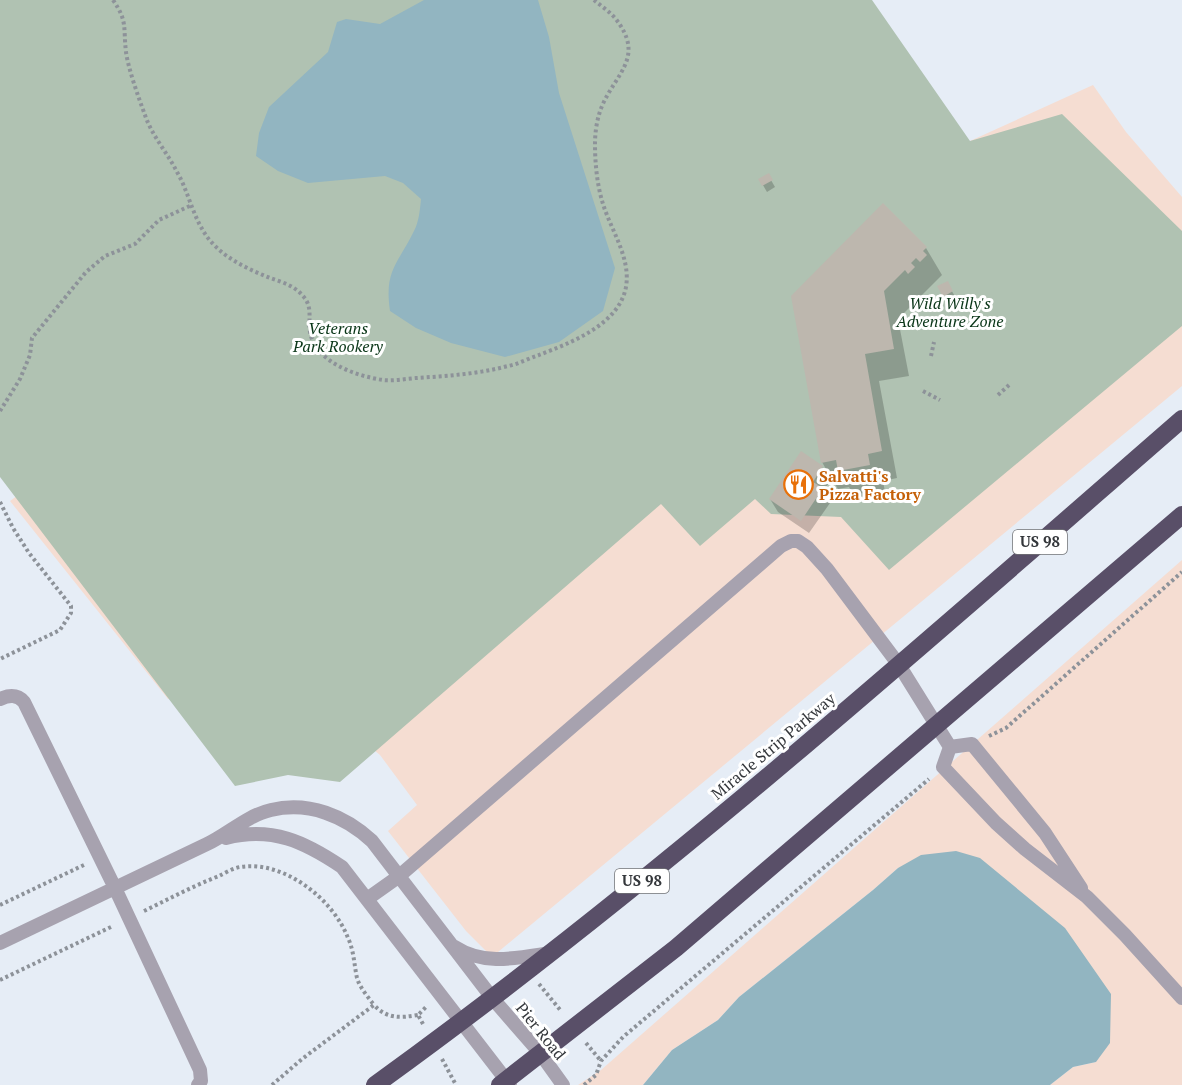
<svg xmlns="http://www.w3.org/2000/svg" width="1182" height="1085" font-family="'PT Serif',serif">
	<rect width="100%" height="100%" fill="#e6edf6"/>
	<path fill="#f5ddd2" d="M1093 85 1126 132 1182 197V386L492 957 466 931 388 831 417 805 380 755 250 648 168 699 10 501 259 319 970 141Z
		M1182 560V1085H1050L1073 1067 1096 1062 898 868 873 890 739 997 718 1020 672 1050 643 1085H578L601 1070Z"/>
	<path fill="#b0c2b2" d="M0 0H872L970 141 1062 114 1182 231V326L889 570 841 517 771 514 755 499 700 546 661 504 340 782 288 775 235 786 0 477Z"/>
	<path fill="#92b5c1" d="M424 0H538L549 37 559 93 615 268 603 311 559 342 505 357 451 343 416 328 390 311C384 270 398 264 414 231 419 222 420 209 421 199L403 183 385 176 308 183 278 171 256 156 259 133 269 107 328 52 337 22 346 19 380 24Z
		M956 851 980 858 1065 928 1111 994 1110 1043 1096 1062 1073 1067 1050 1085H643L672 1050 718 1020 739 997 873 890 898 868 921 855Z"/>
	<path fill="#0003" d="M768 175 775 187 767 192 760 180Z
		M926 248 942 275 898 319 909 376 879 381 897 478 883 481 885 492 855 498 849 487 838 489 832 479 823 491 830 503 809 533 778 512 770 499 801 453 827 471 822 462 792 297Z
		M947 283 956 298 948 302 939 287Z"/>
	<path fill="#bdb7ae" d="M769 173 773 180 762 186 758 179Z
		M883 203 927 247 923 251 927 255 920 262 916 258 911 263 915 267 908 274 905 270 884 291 894 349 865 354 882 451 868 454 870 465 838 471 836 460 821 463 791 296Z
		M948 281 953 291 943 297 937 286Z
		M801 451 823 466 813 482 823 488 801 521 769 499Z"/>
	<g fill="none" stroke-linecap="round" stroke-linejoin="round">
		<path stroke="#8d9299" stroke-width="4" stroke-dasharray="3 3" stroke-linecap="butt" d="M113 0C128 22 123 27 126 52 128 68 139 99 145 115 152 136 167 152 177 172 187 189 191 209 201 227 215 254 243 267 270 278 282 282 295 286 303 296 313 307 308 318 310 332 315 362 356 376 383 380 394 381 405 379 416 378 447 376 478 374 508 366 519 364 529 358 539 355 570 343 619 325 626 287 631 258 611 230 603 204 597 185 595 163 595 144 595 132 597 118 602 106 616 73 646 57 615 18 609 11 601 6 594 0
			M931 356 934 342
			M923 391 940 400
			M998 395 1009 385
			M0 411 20 379 30 355 32 338 86 272 105 256 135 244 159 220 192 205
			M0 502 13 528 29 553 71 606V613L60 630 0 659
			M989 736 1006 728 1182 572
			M0 905 86 864
			M144 911C169 899 193 886 219 876 225 873 233 868 240 867 284 860 333 899 348 938 354 951 354 964 357 978 360 988 368 997 374 1005
			M0 980 113 926
			M539 984 561 1011
			M423 1024 418 1015 427 1006
			M586 1043 601 1061
			M442 1059 456 1085
			M272 1085 302 1059 374 1005C387 1019 400 1018 418 1015
			M584 1085 596 1075 601 1061 623 1037 929 779"/>
		<path stroke="#a7a2af" stroke-width="14" d="M0 699C9 695 17 694 24 702L115 888 200 1070 201 1081 198 1085
			M950 747 943 767 996 823 1025 849 1087 897 1125 935 1182 998
			M950 747 972 744 1045 833 1081 888
			M226 838C272 826 305 842 342 867L510 1085
			M367 899 398 877 781 546 791 541H798L807 547 827 569 899 665 950 747
			M0 943C69 910 138 877 207 844 228 834 248 815 271 810 309 801 345 816 372 841L493 999 540 1053 563 1085
			M455 947C484 966 517 958 550 953"/>
		<path stroke="#594f68" stroke-width="18" d="M375 1085C658 881 919 648 1182 419
			M500 1085 676 948 1182 515"/>
	</g>
	<defs>
		<symbol id="restaurant-ring" viewBox="-11 -11 22 22"><circle r="9.5" fill="#fff" stroke="#e8710a" stroke-width="1.5"/><path d="M-5-6h1v4h1v-4h1v4h1v-4h1v5L-1.5 .5V6h-2V.5L-5-1ZM5-6V6H3V1.5H1.5Q1.5-4 5-6Z" fill="#e8710a"/></symbol>
	</defs>
	<g fill-rule="evenodd">
		<use href="#restaurant-ring" x="782" y="468" width="33" height="33"/>
	</g>
	<g text-anchor="middle" stroke-width="6" stroke-linejoin="round" paint-order="stroke">
		<g fill="#fff" stroke="#717376" stroke-width="1.5">
			<rect x="1013" y="530" width="54" height="24" rx="4.5"/>
			<rect x="615" y="869" width="54" height="24" rx="4.5"/>
		</g>
		<g font-size="15" font-weight="bold" fill="#34373b">
			<text x="1040" y="547">US 98</text>
			<text x="642" y="886">US 98</text>
		</g>
		<g font-size="16" font-style="italic" fill="#093517" stroke="#fff">
			<text x="950" y="309">Wild Willy's<tspan x="950" dy="18">Adventure Zone</tspan></text>
			<text x="338" y="334">Veterans<tspan x="338" dy="18">Park Rookery</tspan></text>
		</g>
		<g font-size="16" font-weight="bold" fill="#c56008" stroke="#fff" text-anchor="start">
			<text x="819" y="482">Salvatti's<tspan x="819" dy="18">Pizza Factory</tspan></text>
		</g>
		<g font-size="16" fill="#34373b" stroke="#fff">
			<text transform="translate(773 746) rotate(-40)" y="6">Miracle Strip Parkway</text>
			<text transform="translate(541 1031) rotate(51)" y="6">Pier Road</text>
		</g>
	</g>
</svg>
